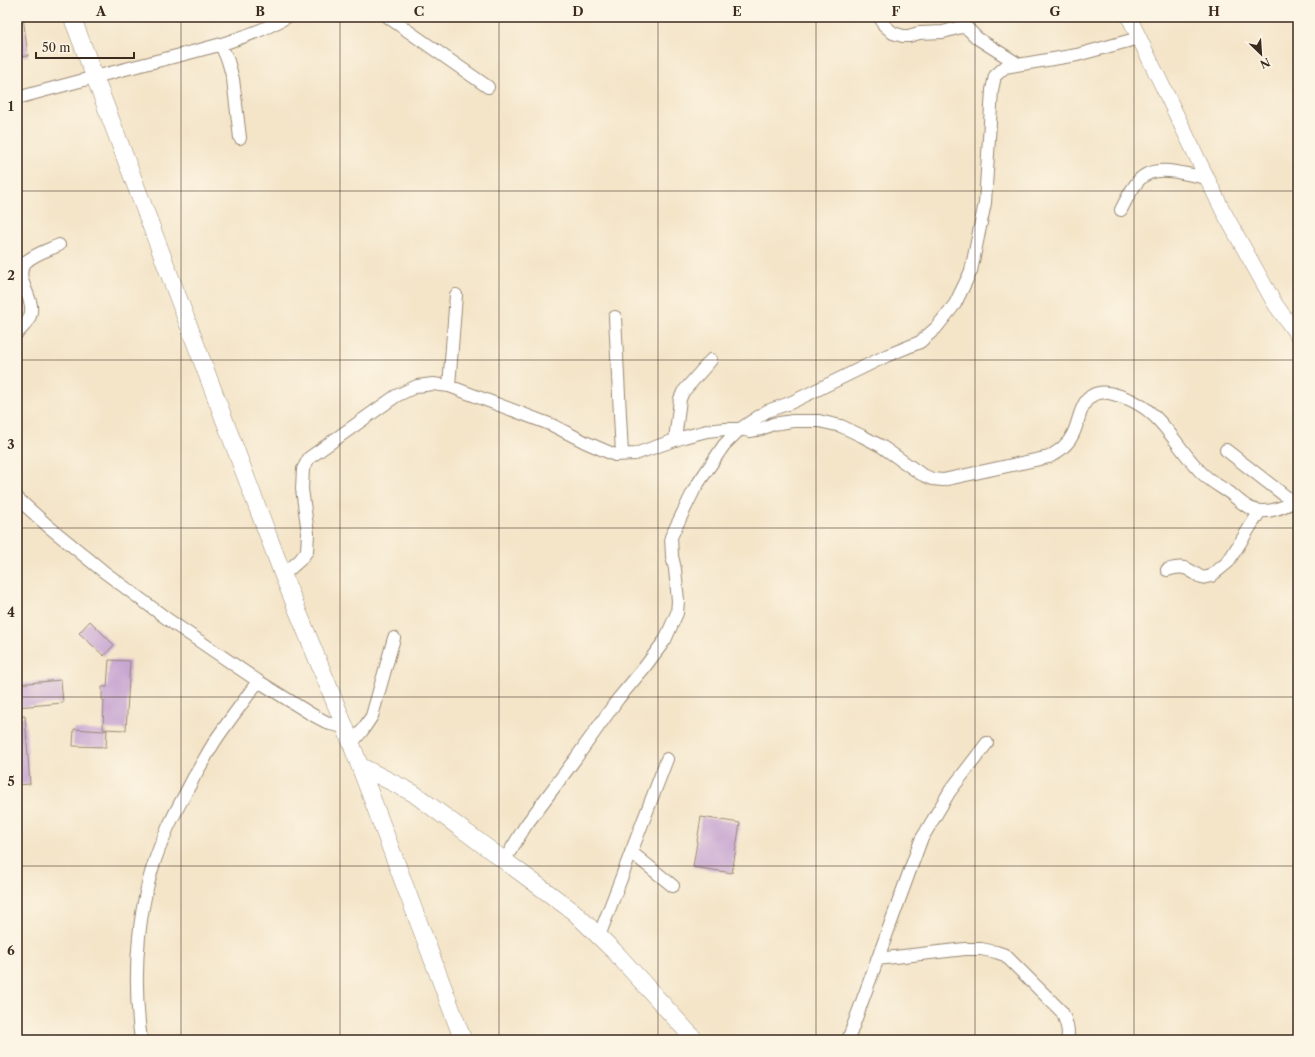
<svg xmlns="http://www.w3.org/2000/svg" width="1315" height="1057" font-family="'Libre Caslon Text',serif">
	<rect width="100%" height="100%" fill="#fcf5e5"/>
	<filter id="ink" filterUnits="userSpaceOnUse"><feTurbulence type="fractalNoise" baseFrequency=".025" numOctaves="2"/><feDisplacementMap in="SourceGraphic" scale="8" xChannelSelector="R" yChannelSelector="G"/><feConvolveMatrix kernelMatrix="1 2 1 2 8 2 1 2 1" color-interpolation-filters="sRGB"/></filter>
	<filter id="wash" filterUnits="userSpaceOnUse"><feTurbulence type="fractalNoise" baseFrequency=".012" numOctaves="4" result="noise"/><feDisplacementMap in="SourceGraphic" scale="16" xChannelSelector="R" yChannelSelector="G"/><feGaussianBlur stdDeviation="0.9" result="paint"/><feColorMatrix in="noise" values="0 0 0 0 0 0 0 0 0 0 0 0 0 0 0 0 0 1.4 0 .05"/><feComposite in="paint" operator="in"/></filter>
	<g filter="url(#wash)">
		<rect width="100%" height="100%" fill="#f4e5c9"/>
		<g id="blocks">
			<path fill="#c8a6d2" d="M17 17H23L28 56 17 57Z
				M90 621 114 645 104 656 79 633Z
				M109 660 130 661 126 730 103 729 104 701 102 699V687H107Z
				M61 680 63 703 17 707V684Z
				M25 716 30 784 17 785V717Z
				M74 729 103 731 107 730 106 747 73 746Z
				M701 817 740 823 732 873 693 867Z"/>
		</g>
	</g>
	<g filter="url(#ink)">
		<use href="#blocks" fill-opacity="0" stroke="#988874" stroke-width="1"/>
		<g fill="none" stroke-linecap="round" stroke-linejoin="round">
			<defs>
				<path id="minor" d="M388 17 488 87
					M880 17 884 25 893 33 903 36H909L919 33 943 32 961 27 967 28 977 38 1018 64
					M221 45 228 61 233 79 240 138
					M17 98C61 86 105 74 149 63 196 51 245 41 287 17
					M1121 210C1126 200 1131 189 1139 180 1155 162 1187 175 1207 178
					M615 317 622 454
					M17 333C22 328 28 323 30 316 37 298 11 278 26 262 34 254 48 250 59 245
					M449 386 456 295
					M675 440 680 399 683 392 711 360
					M1226 450 1293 502
					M17 498 48 526 103 571 170 621 258 681 311 714 330 724 345 727
					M1167 570C1185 564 1188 569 1202 578L1211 576 1228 562 1260 511
					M283 575 300 560 307 551 308 533 302 489 303 469 309 458 396 396 417 386 433 384 449 386 552 425 585 442 615 455 635 454 684 437 707 431 725 429H740L750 431 761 429 773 424 793 421H819L841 426 862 436 881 446 921 474 932 479 943 480 1049 457C1059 451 1068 445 1073 434 1080 421 1080 396 1099 393 1106 391 1113 394 1120 396 1160 408 1172 441 1198 469 1206 479 1219 486 1230 493 1236 498 1244 506 1252 509 1267 515 1285 507 1298 499
					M351 744 362 731 372 716 394 638
					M631 852 673 886
					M504 861 526 825 576 758 618 699 644 668 665 640 677 613 678 601 675 569 672 556 671 537 695 488 724 445 740 429 767 411 790 403 886 356 920 342 936 328 955 304 971 271 985 203 992 90 995 76 1005 67 1077 55 1139 38
					M599 936 667 759
					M877 959 965 949H981L996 952 1005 955 1062 1012C1066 1021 1070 1031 1067 1040
					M141 1040C132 974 137 898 164 837 172 816 184 797 194 777 202 764 209 750 217 738 230 719 245 700 258 681
					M848 1040 921 840 950 791 987 743"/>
				<path id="tertiary" d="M1129 17 1222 209 1275 304 1298 336"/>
				<path id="secondary" d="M72 17 283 575 345 727 463 1040
					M360 766 413 793 574 912 614 951 695 1040"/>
			</defs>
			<use href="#minor" stroke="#988874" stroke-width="14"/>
			<use href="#tertiary" stroke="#988874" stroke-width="16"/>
			<use href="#secondary" stroke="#988874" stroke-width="18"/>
			<use href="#minor" stroke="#fff" stroke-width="12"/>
			<use href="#tertiary" stroke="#fff" stroke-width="15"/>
			<use href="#secondary" stroke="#fff" stroke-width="17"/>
		</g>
	</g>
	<path fill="none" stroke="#3b2a1e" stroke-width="1" stroke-opacity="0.55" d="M181 17V1040M340 17V1040M499 17V1040M658 17V1040M816 17V1040M975 17V1040M1134 17V1040M17 191H1298M17 360H1298M17 528H1298M17 697H1298M17 866H1298"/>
	<rect width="1315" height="1057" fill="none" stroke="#fcf5e5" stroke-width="44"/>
	<g transform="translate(1261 54) rotate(155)" stroke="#fcf5e5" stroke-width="3" paint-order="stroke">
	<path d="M0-3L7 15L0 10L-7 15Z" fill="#3b2a1e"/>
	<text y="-6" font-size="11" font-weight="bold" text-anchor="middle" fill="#3b2a1e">N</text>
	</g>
	<path d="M36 52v6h98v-6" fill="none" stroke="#3b2a1e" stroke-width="2"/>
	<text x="42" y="52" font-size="12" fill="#3b2a1e" stroke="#fcf5e5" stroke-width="3" paint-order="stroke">50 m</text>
	<rect x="22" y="22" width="1271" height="1013" fill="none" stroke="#3b2a1e" stroke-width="1.5"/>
	<g font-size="13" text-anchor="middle" font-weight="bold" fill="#3b2a1e">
		<text x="101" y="16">A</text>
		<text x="260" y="16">B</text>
		<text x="419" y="16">C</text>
		<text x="578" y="16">D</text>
		<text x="737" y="16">E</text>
		<text x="896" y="16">F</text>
		<text x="1055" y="16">G</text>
		<text x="1214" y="16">H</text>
		<text x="11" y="111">1</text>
		<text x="11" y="280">2</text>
		<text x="11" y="449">3</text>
		<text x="11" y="617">4</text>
		<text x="11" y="786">5</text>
		<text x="11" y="955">6</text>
	</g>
</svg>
